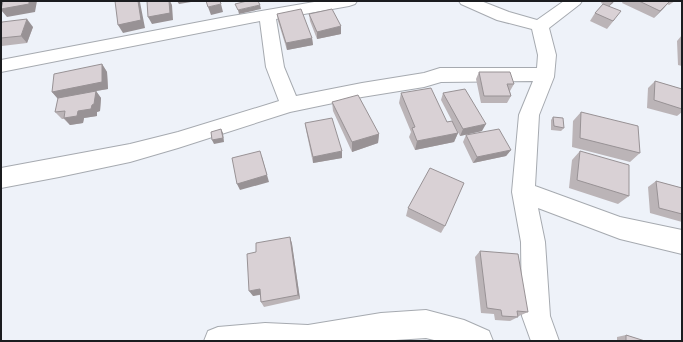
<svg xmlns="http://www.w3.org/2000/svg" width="683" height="342" font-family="'IBM Plex Sans',sans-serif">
	<rect width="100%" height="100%" fill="#eef2f9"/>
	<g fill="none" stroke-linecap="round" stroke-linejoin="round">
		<defs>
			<path id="minor" d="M320 1H357L355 4 349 6 276 19 284 67 296 96 362 83 424 73 440 68H537L538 55 532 29 497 20 461 4 459 1H481L509 12 537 20 564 1H582L580 4 549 28 556 55 554 77 539 115 535 186 620 217 682 230V254L620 239 538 208 545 242 550 316 559 341H531L522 316 521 242 512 192 519 115 533 81 441 82 424 87 362 97 290 112 178 148 130 162 59 177 1 188V168L130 144 178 132 279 101 266 67 260 21 1 72V60L226 17Z
				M426 310 464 320 489 331 493 341H438L426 338 380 341H204L208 331 218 327 265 323 308 325 381 313Z"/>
		</defs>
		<use href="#minor" stroke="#a6aab0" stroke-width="2"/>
		<use href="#minor" fill="#fff" fill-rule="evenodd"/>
	</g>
	<path fill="#bbb4b7" d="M602 1H614L609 6 615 19 607 29 590 21 595 13 603 4 601 3Z
		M623 1H675L669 5 667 4 654 18 622 3Z
		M277 14 312 38 313 45 287 50 278 21Z
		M309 14 341 34 317 39 310 21Z
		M1 24 33 27 27 43 2 46 1 45Z
		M682 35V66L678 65 677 41Z
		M102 64 107 72 108 89 96 91 101 98 100 111 97 112V116L84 118 83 123 70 125 64 119H62L55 112 58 99 52 92Z
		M479 72 514 84 510 91 511 96 507 103H481L476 79Z
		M655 81 682 89V112L677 116 647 108 648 88Z
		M401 93 447 122 452 121 441 100 443 93 482 131 460 136 455 126 458 133 454 142 415 150 409 137 411 132 399 103Z
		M332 102 379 134 378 143 352 152 333 111Z
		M581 112 640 153 630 162 572 147 573 121Z
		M553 117 564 128 561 131 551 130V120Z
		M305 123 342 158 313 163 306 130Z
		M466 135 511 150 506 156 473 163 463 142Z
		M580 151 629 196 618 204 569 188 572 160Z
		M656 181 682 188V222L650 213 648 187Z
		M408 208 445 226 441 233 406 216Z
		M290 237 292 244 300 299 264 307 261 302 260 295 253 296 256 252Z
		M480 251 528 312 519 316H518V317L510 321 495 320 494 314 481 313 475 257Z
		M626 335 645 341H617V337Z"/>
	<path fill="#989295" d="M29 1H37L35 12 7 17 1 10V9Z
		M138 1H140V2L145 28 123 33 118 25Z
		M169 1H170L172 5 173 20 152 24 148 17Z
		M177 1H197L179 4Z
		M613 1H614L613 3 608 7 611 3Z
		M670 1 664 8 654 18 660 11Z
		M221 4 223 12 211 15 208 7Z
		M260 5 261 9 239 14 238 10Z
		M27 19 33 27 27 43 21 36Z
		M341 26V34L317 39V32Z
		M312 38 313 45 287 50 286 43Z
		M102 64 107 72 108 89 96 91 101 98 100 111 97 112V116L84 118 83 123 70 125 64 118 77 116 59 100 52 92Z
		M486 124 482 131 460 136 463 129Z
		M221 129 223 133 224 142 214 144 212 140Z
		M458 133 454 142 415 150 417 141Z
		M379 134 378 143 352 152V142Z
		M511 150 506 156 473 163 477 157Z
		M342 151V158L313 163V157Z
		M262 157 269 182 240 190 237 184Z
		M290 237 292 244 300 299 298 295Z
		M260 289 263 294 253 296 249 291Z"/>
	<path fill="#d9d1d5" stroke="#989295" d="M3 1H29V4L1 9Z
		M115 1H138L141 20 118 25Z
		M147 1H169L170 13 148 17Z
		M206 1H220L221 4 208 7Z
		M247 1H258L260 5 238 10 235 4Z
		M639 1H670L660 11Z
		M603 4 621 11 613 21 595 13Z
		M301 9 312 38 286 43 277 14Z
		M332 9 341 26 317 32 309 14Z
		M27 19 21 36 1 38V24L2 22Z
		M102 64V82L52 92 54 74Z
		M479 72H510L514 84H507L511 96H484Z
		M655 81 682 89V109L654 100Z
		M431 88 447 122 452 121 458 133 417 141 412 128 415 127 401 93Z
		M465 89 486 124 463 129 443 93Z
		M96 91 94 104 92 105 91 109 78 111 77 116 64 118 65 111 55 112 58 98Z
		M358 95 379 134 352 142 332 102Z
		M581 112 638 126 640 153 580 138Z
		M553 117 563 118 564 128 554 126Z
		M332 118 342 151 313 157 305 123Z
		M221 129 223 138 212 140 211 132Z
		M499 129 511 150 477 157 466 135Z
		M260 151 267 175 237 184 232 158Z
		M580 151 629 165V196L577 180Z
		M430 168 464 183 445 226 408 208Z
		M656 181 682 188V214L659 208Z
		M290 237 298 295 261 302 260 289 249 291 247 254 256 252V243Z
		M480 251 518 254 528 312 517 311 518 317 502 316 501 310 487 308Z
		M626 335 645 341H626Z"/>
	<rect width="683" height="342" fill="none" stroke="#1b1c1f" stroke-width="4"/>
</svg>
